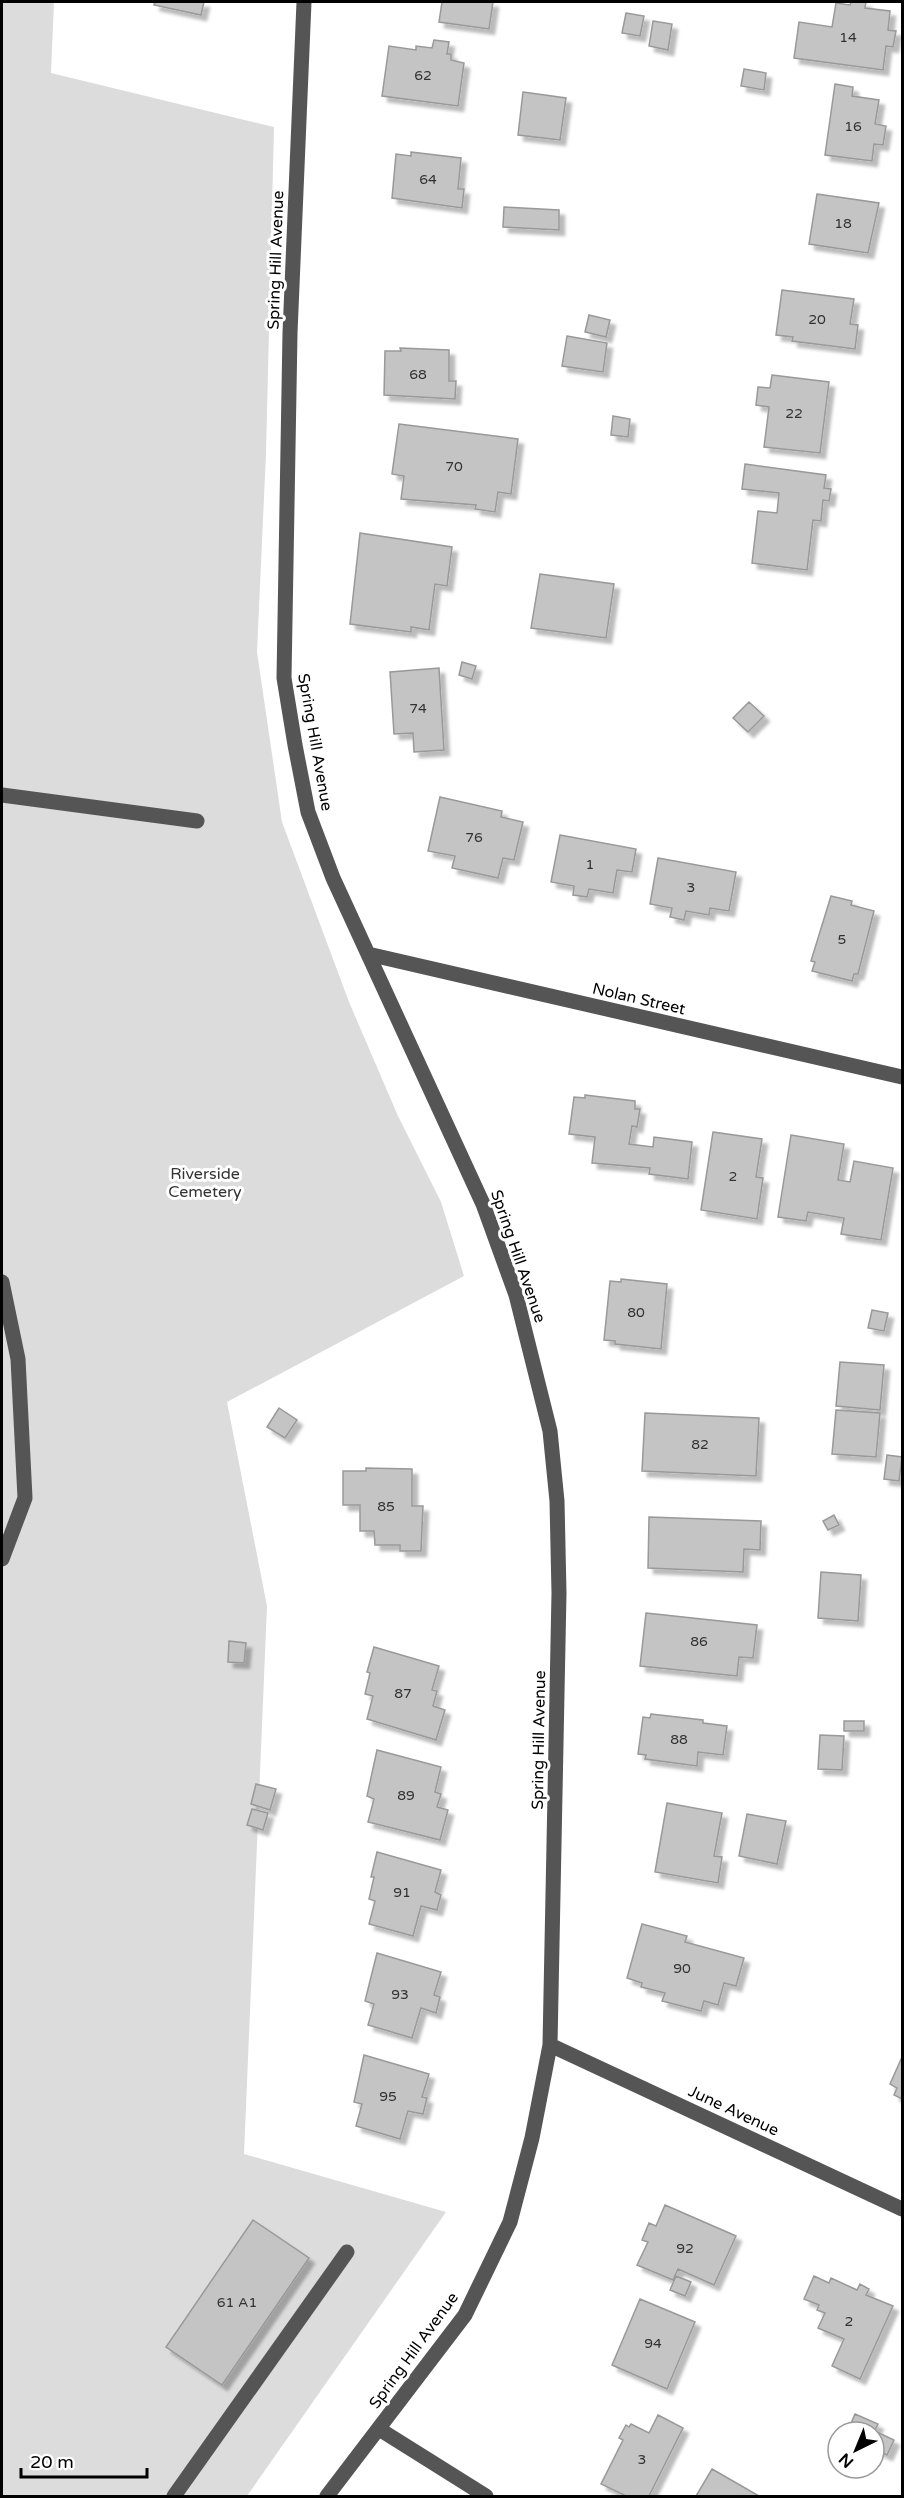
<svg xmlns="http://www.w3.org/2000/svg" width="904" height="2498" font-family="'Varela Round',sans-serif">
	<defs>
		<filter id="shadow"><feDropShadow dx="5.5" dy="5.5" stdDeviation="1.5" flood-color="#0004"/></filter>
	</defs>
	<rect width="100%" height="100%" fill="#fff"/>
	<path fill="#dcdcdc" d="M2 2H54L51 73 274 127 266 453 257 652 282 822 349 1002 398 1116 441 1202 464 1276 227 1402 267 1606 244 2154 446 2212 247 2496H2Z"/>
	<path fill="#c4c4c4" stroke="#999" stroke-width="1.5" filter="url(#shadow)" d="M155 2H204L201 15 154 5Z
		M442 2H493L489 29 439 22Z
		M851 2H866L865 8 890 11 888 30 896 31 893 47 886 46 883 70 794 58 799 22 832 27 836 3 850 5Z
		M626 13 644 16 640 36 622 33Z
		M653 21 672 24 668 50 649 46Z
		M434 40 449 42 447 54H451V60L464 63 458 106 382 96 389 46 416 50V46L432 48Z
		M744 69 766 73 764 90 741 86Z
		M835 84 853 87 852 96 879 100 875 124 886 126 883 145 874 144 872 161 825 155Z
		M523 92 566 98 560 140 518 135Z
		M411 152 461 158 458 189H464L462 208 392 198 396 154 411 156Z
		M817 194 879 203 868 253 809 244Z
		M504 207 559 210V230L503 227Z
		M782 290 854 299 850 324 858 325 855 349 792 341 793 337 776 335Z
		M589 315 610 320 606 337 585 332Z
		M567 336 607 343 603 372 562 366Z
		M400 348 449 350V381H456L455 399 384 395 385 351H401Z
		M772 375 829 382 820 453 764 447 769 407 756 405 758 387 770 388Z
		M613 416 630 419 628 437 611 435Z
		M399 424 518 439 511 494 498 492 495 512 475 509 476 505 401 499 404 476 392 474Z
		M745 464 826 475 824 488 831 489 829 501 823 500 821 521 813 520 807 570 752 563 758 511 777 513 779 493 742 489Z
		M360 533 452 547 447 586 435 584 429 630 411 627V632L350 624Z
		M540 574 614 584 606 638 531 628Z
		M462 662 476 666 472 679 459 675Z
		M439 668 444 750 414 752 413 733 394 734 390 672Z
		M749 702 764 716 748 732 733 718Z
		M440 797 502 811 501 817 523 822 514 860 503 858 498 878 452 868 455 856 428 851Z
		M560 835 636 849 632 872 617 870 613 893 589 889 587 897 573 895 574 886 551 882Z
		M658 858 736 872 729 911 710 908 709 915 686 911 684 920 670 917 672 908 650 904Z
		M831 896 852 901 851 905 874 911 858 974H854L852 981 812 971 815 962 811 961Z
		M585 1095 635 1101V1109H640L637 1127 632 1126 629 1144 653 1147 654 1137 692 1142 688 1179 649 1174 650 1168 592 1163 595 1137 569 1134 574 1097 585 1098Z
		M713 1132 762 1139 756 1177 763 1178 757 1219 701 1210Z
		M791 1135 844 1144 838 1180 850 1182 854 1161 893 1168 881 1240 841 1234 844 1218 808 1212 806 1221 778 1217Z
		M621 1279 667 1284 661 1349 615 1344V1341L604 1340 610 1281 621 1282Z
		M872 1310 888 1313 884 1331 868 1328Z
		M840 1362 884 1365 880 1410 836 1406Z
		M279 1408 297 1420 285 1438 267 1427Z
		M836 1410 880 1413 876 1457 832 1454Z
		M645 1413 759 1418 756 1476 642 1471Z
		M887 1455 902 1457 899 1481 884 1479Z
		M366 1468 412 1469V1506H423L421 1551H400V1545H375L374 1531H360V1505H343V1471H366Z
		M834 1515 839 1525 828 1530 823 1521Z
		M649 1517 761 1521 760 1550 744 1549 743 1572 648 1568Z
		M821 1572 861 1575 858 1621 818 1618Z
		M646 1613 757 1625 753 1658 739 1657 737 1676 640 1666Z
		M229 1641 246 1643 244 1663 228 1662Z
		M374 1647 439 1666 432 1690 437 1691 433 1706 445 1710 436 1740 367 1719 373 1696 365 1694 370 1673 367 1672Z
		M651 1714 703 1720V1723L727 1726 723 1755 698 1752 697 1766 645 1759 646 1755 638 1754 643 1717 650 1718Z
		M844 1721H864V1731H844Z
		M820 1735 844 1736 842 1770 818 1769Z
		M377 1750 441 1767 435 1792 441 1794 437 1807 448 1810 440 1840 368 1822 374 1799 367 1796Z
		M256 1784 276 1789 270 1810 251 1804Z
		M667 1803 722 1813 714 1856 722 1857 718 1883 655 1872Z
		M252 1809 268 1813 263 1830 247 1825Z
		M747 1814 786 1821 777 1864 739 1856Z
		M377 1852 441 1870 435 1892 441 1895 437 1910 421 1906 413 1936 369 1924 375 1901 369 1899 374 1877H371Z
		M642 1924 687 1936 685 1942 744 1958 736 1986 724 1983 718 2005 704 2001 701 2011 662 2001 665 1993 641 1987 642 1983 627 1978Z
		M377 1953 441 1972 434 1995 440 1997 436 2013 421 2008 412 2038 368 2025 374 2004 365 2001Z
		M364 2055 429 2074 422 2097 427 2098 423 2114 408 2111 400 2139 356 2126 362 2104 354 2102Z
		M902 2057V2099L894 2095 897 2088 890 2084Z
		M665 2205 736 2236 714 2285 678 2269 673 2280 637 2265 648 2242 642 2240 649 2223 656 2226Z
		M253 2220 309 2258 222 2385 166 2347Z
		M676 2276 691 2282 685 2296 670 2290Z
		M814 2276 829 2283 831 2278 857 2290 860 2284 869 2289 866 2295 893 2306 860 2379 832 2366 844 2339 818 2328 825 2313 817 2310 819 2305 804 2299Z
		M640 2299 695 2322 667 2389 612 2365Z
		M855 2414 878 2424 874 2432 848 2430Z
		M658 2415 683 2428 649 2496H626L601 2484 623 2440 619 2438 626 2425 629 2427 631 2424 649 2433Z
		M877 2432 894 2440 887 2455 874 2449Z
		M712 2469 759 2496H696Z"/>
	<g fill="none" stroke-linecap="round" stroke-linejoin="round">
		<path stroke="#555" stroke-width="15" d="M304 2 290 333 284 678 295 745 308 812 333 878 483 1204 516 1295 550 1431 557 1501 559 1593 550 2045 532 2138 510 2222 465 2315 327 2496
			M2 795 197 821
			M368 954 902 1077
			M2 1282 18 1359 25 1498 2 1559
			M550 2045 902 2209
			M379 2429 486 2496
			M174 2496 347 2252"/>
	</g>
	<g text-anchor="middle" stroke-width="6" stroke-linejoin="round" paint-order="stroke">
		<g font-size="14" fill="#313131">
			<text x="848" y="42">14</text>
			<text x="423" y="80">62</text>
			<text x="853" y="131">16</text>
			<text x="428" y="184">64</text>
			<text x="843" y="228">18</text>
			<text x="817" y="324">20</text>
			<text x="418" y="379">68</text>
			<text x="794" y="418">22</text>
			<text x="454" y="471">70</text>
			<text x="418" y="713">74</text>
			<text x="474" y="842">76</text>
			<text x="590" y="869">1</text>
			<text x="691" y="892">3</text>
			<text x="842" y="944">5</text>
			<text x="733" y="1181">2</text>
			<text x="636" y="1317">80</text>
			<text x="700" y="1449">82</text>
			<text x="386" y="1511">85</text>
			<text x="699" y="1646">86</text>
			<text x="403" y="1698">87</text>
			<text x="679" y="1744">88</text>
			<text x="406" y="1800">89</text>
			<text x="402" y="1897">91</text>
			<text x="682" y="1973">90</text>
			<text x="400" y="1999">93</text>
			<text x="388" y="2101">95</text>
			<text x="685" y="2253">92</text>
			<text x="237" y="2307">61 A1</text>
			<text x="849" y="2326">2</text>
			<text x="653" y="2348">94</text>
			<text x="642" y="2464">3</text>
		</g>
		<g font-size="16" fill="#000" stroke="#fff">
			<text transform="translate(275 260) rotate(-88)" y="6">Spring Hill Avenue</text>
			<text transform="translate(316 742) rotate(80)" y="6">Spring Hill Avenue</text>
			<text transform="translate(639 998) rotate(13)" y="6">Nolan Street</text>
			<text transform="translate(519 1256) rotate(71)" y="6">Spring Hill Avenue</text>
			<text transform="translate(538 1740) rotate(-89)" y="6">Spring Hill Avenue</text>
			<text transform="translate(734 2110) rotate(25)" y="6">June Avenue</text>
			<text transform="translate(413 2350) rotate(-54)" y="6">Spring Hill Avenue</text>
		</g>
		<g font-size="16" fill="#333" stroke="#fff">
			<text x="205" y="1179">Riverside<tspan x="205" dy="18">Cemetery</tspan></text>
		</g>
	</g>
	<rect width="904" height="2498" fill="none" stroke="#000000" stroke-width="6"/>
	<g transform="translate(856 2450) rotate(223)"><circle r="28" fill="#ffffff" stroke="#999999" stroke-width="1.5"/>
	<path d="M0-4.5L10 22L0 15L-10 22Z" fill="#000000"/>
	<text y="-9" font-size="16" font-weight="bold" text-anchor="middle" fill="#000000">N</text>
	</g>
	<path d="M21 2468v9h126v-9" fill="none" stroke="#000000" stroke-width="3"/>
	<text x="30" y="2468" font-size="18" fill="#000000" stroke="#ffffff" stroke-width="4.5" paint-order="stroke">20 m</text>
</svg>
